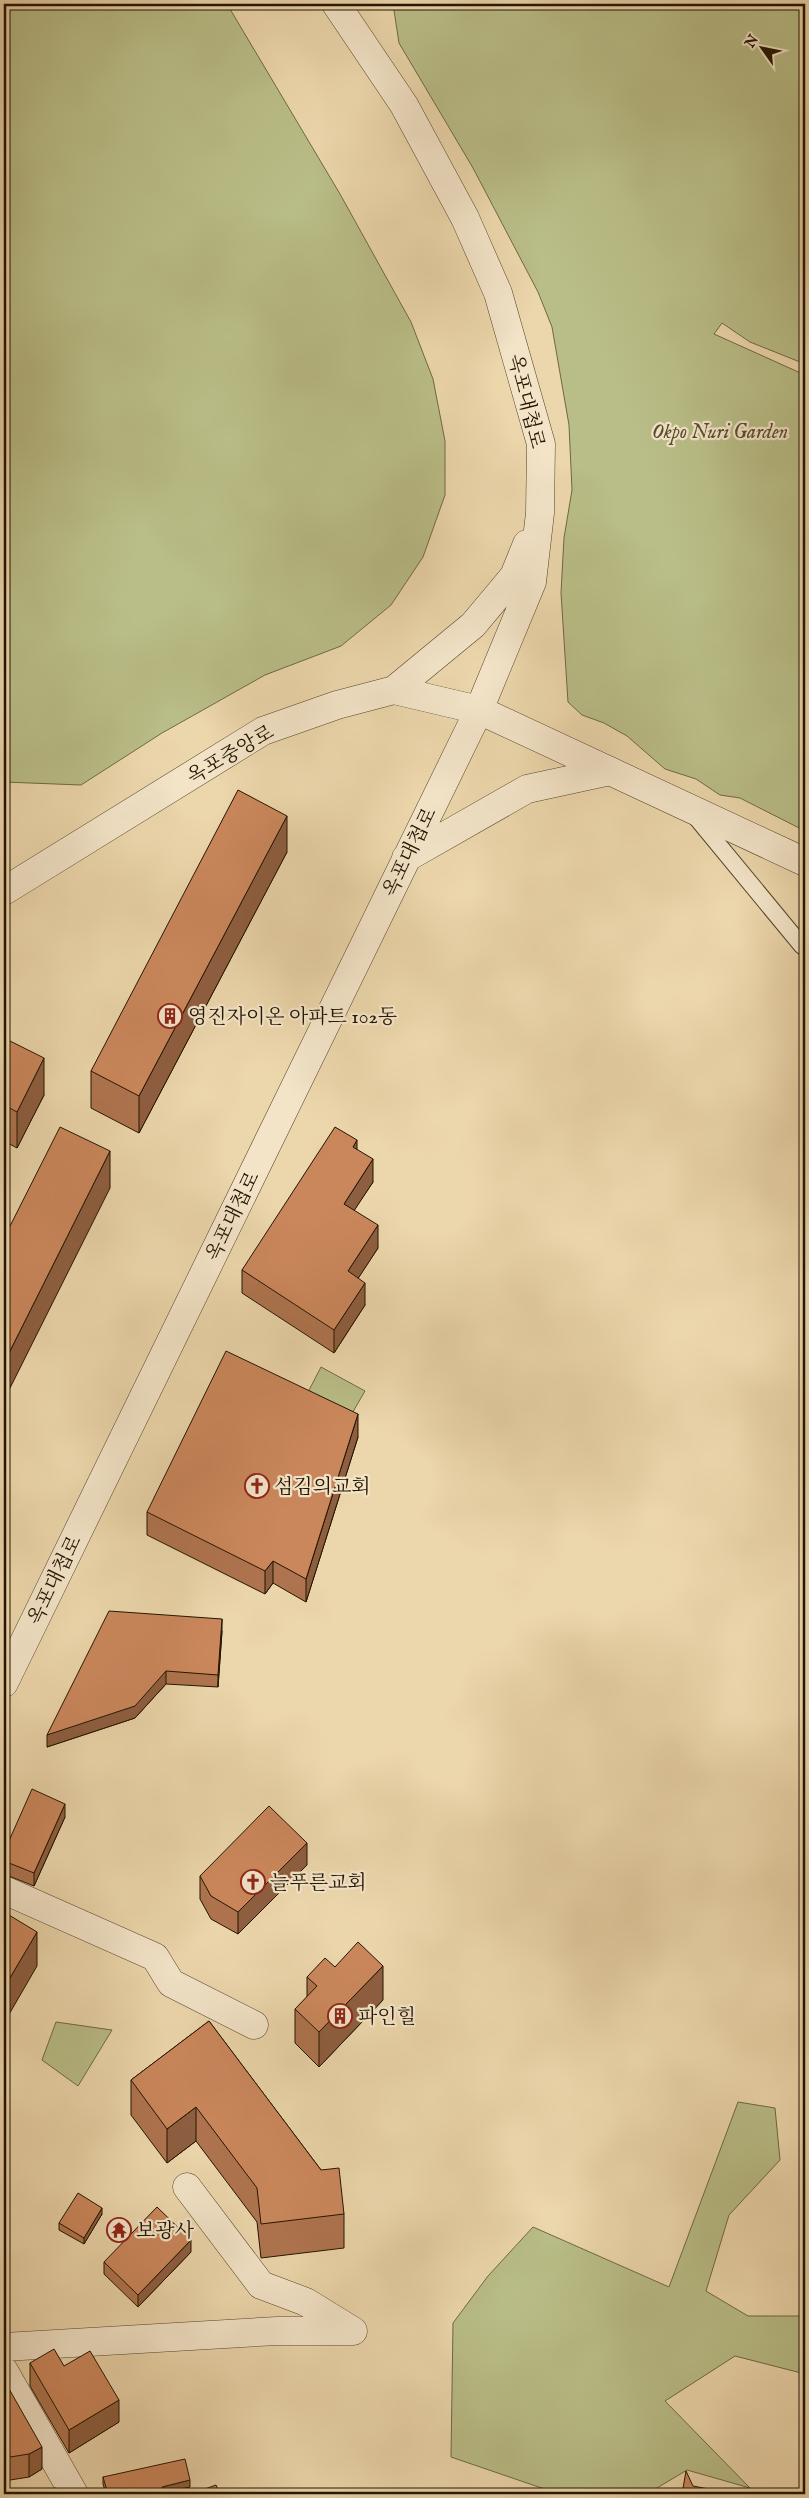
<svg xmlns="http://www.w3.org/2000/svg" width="809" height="2498" font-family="'IM FELL English','Noto Serif KR',serif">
	<rect width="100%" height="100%" fill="#ecd6ab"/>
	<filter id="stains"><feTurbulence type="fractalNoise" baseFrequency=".004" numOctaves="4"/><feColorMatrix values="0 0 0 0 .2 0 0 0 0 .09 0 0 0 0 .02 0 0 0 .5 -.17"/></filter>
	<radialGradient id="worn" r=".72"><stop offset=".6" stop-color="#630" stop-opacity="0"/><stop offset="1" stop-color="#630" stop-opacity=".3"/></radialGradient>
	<path fill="#b9bd87" stroke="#6e6844" d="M4 4H227L340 194 411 322 433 379 445 441V495L423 557 391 605 341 646 265 675 162 733 81 785 4 782Z
		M393 4H805V364L750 342 722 323 714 334 805 375V831L740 798 720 795 696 779 665 769 627 736 604 723 582 715 568 702 561 593 564 538 572 490 569 425 552 327 538 292 473 168 399 43Z
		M321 1367 365 1391 350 1417 307 1394Z
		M56 2022 112 2030 78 2086 42 2060Z
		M738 2102 775 2108 780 2160 729 2215 706 2291 748 2316H805V2374L735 2356 665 2401 750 2488 687 2470 647 2494H559L451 2457 453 2323 488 2276 533 2227 669 2287Z"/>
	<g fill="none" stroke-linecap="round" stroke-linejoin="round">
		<defs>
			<path id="service" d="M694 815 802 946"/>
			<path id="minor" d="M479 710 805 862
				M4 1890 155 1957 171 1983 254 2025
				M4 2347 277 2331H353L306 2302 261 2285 187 2187
				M4 2371 74 2494"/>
			<path id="tertiary" d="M394 690 473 625 514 576 527 544
				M406 858 527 789 610 771
				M4 891 263 731 337 705 394 690 479 710
				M4 1683 479 710 532 582 540 513 541 444 498 293 465 218 404 105 336 4"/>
		</defs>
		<use href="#service" stroke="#54442b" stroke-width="18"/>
		<use href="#minor" stroke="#54442b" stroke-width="29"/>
		<use href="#tertiary" stroke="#54442b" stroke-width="29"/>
		<use href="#service" stroke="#f3e4c8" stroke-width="16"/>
		<use href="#minor" stroke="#f3e4c8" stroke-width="28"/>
		<use href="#tertiary" stroke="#f3e4c8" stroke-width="28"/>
	</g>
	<path fill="#af744f" stroke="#221400" d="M287 852 139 1133 91 1108V1071Z
		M4 1038 44 1095 17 1148 4 1141Z
		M357 1149 373 1182 354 1210 378 1248 358 1278 365 1305 334 1353 242 1293V1270Z
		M358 1437 306 1602 273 1583 265 1594 147 1535V1512Z
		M222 1631 218 1687 166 1684 135 1718 47 1747Z
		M65 1817 34 1886 4 1874V1852Z
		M307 1865 238 1934 211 1919 200 1899V1876Z
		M335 1967 383 2000 319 2067 295 2043V2009L307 1997V1977Z
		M209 2021 321 2170 344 2214V2248L261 2258 257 2222 196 2141 167 2163 131 2115V2080Z
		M102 2214 84 2244 59 2230V2223Z
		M191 2252 138 2307 104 2274V2262Z
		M30 2363 64 2366 119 2422 69 2453 30 2386Z
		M4 2380 42 2469 29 2477 4 2481Z
		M103 2477 190 2487 163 2493 164 2494H106L103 2484Z"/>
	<path fill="#8e5e40" stroke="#221400" d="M287 816V852L139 1133V1096Z
		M44 1058V1095L17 1148V1112Z
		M357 1140V1163L353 1147Z
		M110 1151V1188L4 1400V1363Z
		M373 1159V1182L344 1226V1204Z
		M378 1225V1248L348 1294V1271Z
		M365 1283V1305L334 1353V1330Z
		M358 1414V1437L306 1602V1579Z
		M273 1561V1583L265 1594V1571Z
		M222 1619V1631L218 1687V1675Z
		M166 1671V1684L135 1718 47 1747V1735Z
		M65 1804V1817L34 1886V1873Z
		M307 1843V1865L238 1934V1912Z
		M37 1932V1966L4 2023V1988Z
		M383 1966V2000L319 2067V2032Z
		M196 2107V2141L167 2163V2129Z
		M102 2208V2214L84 2244V2238Z
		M191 2240V2252L138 2307V2295Z
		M119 2400V2422L69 2453V2430Z
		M42 2447V2469L29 2477V2454Z
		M190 2480V2487L162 2493V2487Z"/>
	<path fill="#cb875c" stroke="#221400" d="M238 790 287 816 139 1096 91 1071Z
		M4 1038 44 1058 17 1112 4 1105Z
		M60 1127 110 1151 4 1363V1238Z
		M335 1127 357 1140 353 1147 373 1159 344 1204 378 1225 348 1271 365 1283 334 1330 242 1270Z
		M226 1351 358 1414 306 1579 273 1561 265 1571 147 1512Z
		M109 1611 222 1619 218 1675 166 1671 135 1706 47 1735Z
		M32 1789 65 1804 34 1873 4 1861V1852Z
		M269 1806 307 1843 238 1912 211 1896 200 1876Z
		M4 1912 37 1932 4 1988Z
		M358 1942 383 1966 319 2032 295 2009 317 1986 307 1977 325 1958 335 1967Z
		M209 2021 321 2170 339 2168 344 2214 261 2224 257 2188 196 2107 167 2129 131 2080Z
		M78 2193 102 2208 84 2238 59 2223Z
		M157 2207 191 2240 138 2295 104 2262Z
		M54 2349 64 2366 90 2351 119 2400 69 2430 30 2363Z
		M4 2380 42 2447 29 2454 4 2458Z
		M185 2459 190 2480 162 2487 164 2494H138V2492L130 2494H108L103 2477Z
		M686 2471 693 2486 734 2494H682Z
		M216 2485 220 2494H191Z
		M56 2488 60 2494H36L35 2493Z"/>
	<defs>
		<symbol id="building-ring" viewBox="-11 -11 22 22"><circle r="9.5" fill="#f3e4c8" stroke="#8f2418" stroke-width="1.5"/><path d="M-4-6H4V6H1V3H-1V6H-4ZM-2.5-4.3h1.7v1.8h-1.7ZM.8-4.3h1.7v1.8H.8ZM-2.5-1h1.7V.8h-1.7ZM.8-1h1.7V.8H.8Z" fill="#8f2418"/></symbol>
		<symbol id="church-ring" viewBox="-11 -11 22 22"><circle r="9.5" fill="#f3e4c8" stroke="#8f2418" stroke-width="1.5"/><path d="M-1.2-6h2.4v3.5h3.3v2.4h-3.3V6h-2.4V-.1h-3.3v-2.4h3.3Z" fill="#8f2418"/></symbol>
		<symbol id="temple-ring" viewBox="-11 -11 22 22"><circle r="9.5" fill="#f3e4c8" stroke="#8f2418" stroke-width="1.5"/><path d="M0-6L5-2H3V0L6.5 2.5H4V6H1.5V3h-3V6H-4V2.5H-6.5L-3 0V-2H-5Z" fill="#8f2418"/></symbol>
	</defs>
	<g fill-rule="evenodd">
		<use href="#building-ring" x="156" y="1002" width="28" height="28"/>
		<use href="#church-ring" x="243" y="1472" width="28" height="28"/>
		<use href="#church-ring" x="239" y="1868" width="28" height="28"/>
		<use href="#building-ring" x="326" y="2002" width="28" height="28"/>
		<use href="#temple-ring" x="105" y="2216" width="28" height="28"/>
	</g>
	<g text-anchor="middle" stroke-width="4.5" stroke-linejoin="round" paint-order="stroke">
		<g font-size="20" fill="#221400" stroke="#f3e4c8">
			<text transform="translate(527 401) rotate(76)" y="7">옥포대첩로</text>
			<text transform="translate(230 754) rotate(-30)" y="7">옥포중앙로</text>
			<text transform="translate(409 852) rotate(-64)" y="7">옥포대첩로</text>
			<text transform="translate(232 1216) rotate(-64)" y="7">옥포대첩로</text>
			<text transform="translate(54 1580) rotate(-64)" y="7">옥포대첩로</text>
		</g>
		<g font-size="20" font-style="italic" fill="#574f2f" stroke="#f3e4c8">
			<text x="720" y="438">Okpo Nuri Garden</text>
		</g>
		<g font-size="20" fill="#221400" stroke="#f3e4c8" text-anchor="start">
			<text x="188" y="1023">영진자이온 아파트 102동</text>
			<text x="274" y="1493">섬김의교회</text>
			<text x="270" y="1889">늘푸른교회</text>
			<text x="358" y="2023">파인힐</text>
			<text x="136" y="2237">보광사</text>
		</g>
	</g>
	<rect width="809" height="2498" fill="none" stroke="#ecd6ab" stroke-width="20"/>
	<rect x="5" y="5" width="799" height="2488" fill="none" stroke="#221400" stroke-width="2.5"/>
	<rect x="10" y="10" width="789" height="2478" fill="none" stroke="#221400"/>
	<g transform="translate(762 48) rotate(303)" stroke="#f3e4c8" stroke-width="4" paint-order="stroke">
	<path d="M0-4L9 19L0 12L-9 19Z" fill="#221400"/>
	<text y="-8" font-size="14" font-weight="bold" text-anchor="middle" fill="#221400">N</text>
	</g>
	<rect width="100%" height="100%" filter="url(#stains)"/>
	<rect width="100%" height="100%" fill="url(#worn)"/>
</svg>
